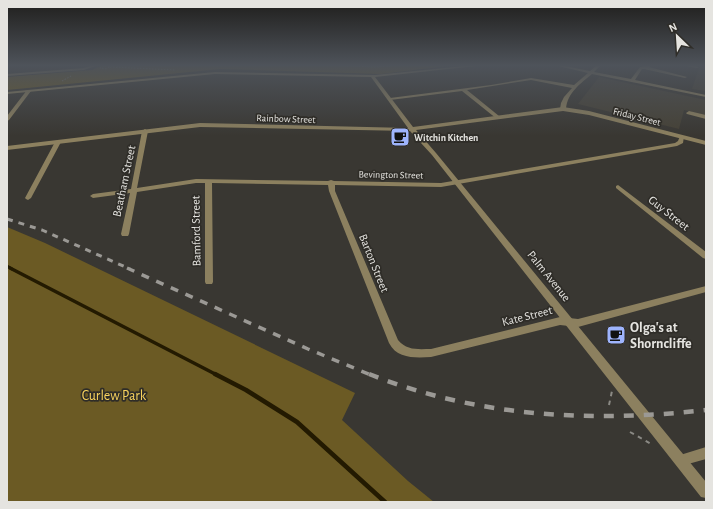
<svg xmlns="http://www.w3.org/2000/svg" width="713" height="509" font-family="'Alegreya Sans',sans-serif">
	<rect width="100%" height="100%" fill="#393732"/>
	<path fill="#454136" d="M700 65H706V91L692 89Z
		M599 77 706 100V115L684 110 679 129 578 104Z"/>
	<path fill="#6b5a24" d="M103 65 145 66 455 65 381 74 220 69 7 90V77L92 70Z
		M7 227 45 243 355 393 342 420 408 481 434 502H7Z"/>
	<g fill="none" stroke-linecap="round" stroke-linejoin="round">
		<path stroke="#231a01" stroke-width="3" d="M7 266 12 269"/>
		<path stroke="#231a01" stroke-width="3.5" d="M10 268 217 375"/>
		<path stroke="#231a01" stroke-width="4.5" d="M215 374 246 390 297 422 385 502"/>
		<path stroke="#8a8984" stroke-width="1" stroke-dasharray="1.5 1.5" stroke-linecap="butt" d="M125 65H177
			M329 65 375 67 400 65
			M105 66 110 67 105 69 100 68Z
			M110 67 176 70
			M62 81 71 76"/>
		<path stroke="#8a8984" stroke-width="2" stroke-dasharray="4.5 4.5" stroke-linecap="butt" d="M609 405 612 391
			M630 432 653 445"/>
		<path fill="#8c805f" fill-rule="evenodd" d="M554 65H560L590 71 597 65H601L594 72 631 79 640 67 651 65 649 67 687 77 685 78 644 69H642L635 80 706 95V97L592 74C581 83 567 93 566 109L563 111 560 109 561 103 564 97 572 88 531 80 467 90 499 116V118L497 119 462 91 390 100 388 99 390 98 491 85 531 78 574 85 588 73Z
			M680 65H689L699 67 697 68Z
			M27 90 31 91 9 120 7 121V116Z
			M689 111 706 115V119L687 114 686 113Z
			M145 129 148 131 137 188 196 179 328 181 331 180 334 181 441 183 675 143 678 141 680 136H684L683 143 677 146 441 187 335 185V191L398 340C407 351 419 349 431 349L560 317 578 319 706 286V292L578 327 560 325 431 357C416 358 397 359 389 343L329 191 328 185 212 183 213 282 212 284H206L205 282V183H196L137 192 129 234 128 236H122L121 234 130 193 93 198 90 196 93 194 131 189 142 131Z
			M58 140 61 142 31 198 28 200 26 199 25 198 55 142Z
			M618 185 706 252V259L703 258 616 188V186Z
			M706 447V459L681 466 677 464 675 460 677 456Z"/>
		<path fill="#8c805f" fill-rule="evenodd" d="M93 65H98L84 70 7 76V74L84 68Z
			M474 65H485L375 77 413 127 563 107 589 111 706 141V145L589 115 563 111 416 130 436 153 706 482V498L701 497 432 155 410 131 200 127 7 150V146L200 123 408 128 371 77 215 74 7 94V92L215 72 375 75Z"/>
		<path stroke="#9b9995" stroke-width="3" stroke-dasharray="6 6" stroke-linecap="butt" d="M7 219 42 230 130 269"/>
		<path stroke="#9b9995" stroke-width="3.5" stroke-dasharray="8 8" stroke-linecap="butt" d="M127 268 308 349 371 375"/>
		<path stroke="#9b9995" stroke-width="4.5" stroke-dasharray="10 10" stroke-linecap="butt" d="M369 374C477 417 591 423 706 410"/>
	</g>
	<linearGradient id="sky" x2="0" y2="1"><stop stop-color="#1f1e1c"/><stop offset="0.48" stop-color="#4e535a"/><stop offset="1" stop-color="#4e535a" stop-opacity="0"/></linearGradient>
	<rect width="713" height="136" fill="url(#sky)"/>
	<defs>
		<symbol id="cafe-square" viewBox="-11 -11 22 22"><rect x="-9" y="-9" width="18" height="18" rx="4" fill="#9eb4fd" stroke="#2f2d28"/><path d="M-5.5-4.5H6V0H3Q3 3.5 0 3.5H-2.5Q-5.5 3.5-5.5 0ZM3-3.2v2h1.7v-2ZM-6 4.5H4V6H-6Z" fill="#111"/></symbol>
	</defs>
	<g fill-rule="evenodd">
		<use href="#cafe-square" x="389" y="126" width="22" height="22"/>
		<use href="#cafe-square" x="605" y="324" width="22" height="22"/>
	</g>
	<g text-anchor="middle" stroke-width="3.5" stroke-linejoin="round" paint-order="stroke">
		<g font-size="10" fill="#e5e4e0" stroke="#2f2d28">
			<text transform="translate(637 116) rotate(14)" y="4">Friday Street</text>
			<text transform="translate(286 118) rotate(2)" y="4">Rainbow Street</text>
			<text transform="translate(391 174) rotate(1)" y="4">Bevington Street</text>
		</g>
		<g font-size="10" font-weight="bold" fill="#e5e4e0" stroke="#2f2d28" text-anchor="start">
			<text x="414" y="141">Witchin Kitchen</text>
		</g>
		<g font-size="12" fill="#e5e4e0" stroke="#2f2d28">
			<text transform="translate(124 181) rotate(-78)" y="4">Beatham Street</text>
			<text transform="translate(669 213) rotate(38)" y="4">Guy Street</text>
			<text transform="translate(196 231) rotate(-91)" y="4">Bamford Street</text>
			<text transform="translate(374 263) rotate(68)" y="4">Barton Street</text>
			<text transform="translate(549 276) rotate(51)" y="4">Palm Avenue</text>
			<text transform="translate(527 316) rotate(-14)" y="4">Kate Street</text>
		</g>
		<g font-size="14" font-weight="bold" fill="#e5e4e0" stroke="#2f2d28" text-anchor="start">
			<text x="630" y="332">Olga's at<tspan x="630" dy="16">Shorncliffe</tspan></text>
		</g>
		<g font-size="14" fill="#f9d35d" stroke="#2f2d28">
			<text x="114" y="400">Curlew Park</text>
		</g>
	</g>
	<rect width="713" height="509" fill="none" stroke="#e5e4e0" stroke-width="16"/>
	<g transform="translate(677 36) rotate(335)" stroke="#2f2d28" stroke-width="3" paint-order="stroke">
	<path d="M0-3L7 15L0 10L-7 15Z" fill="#e5e4e0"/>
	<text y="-6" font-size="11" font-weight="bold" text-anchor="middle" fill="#e5e4e0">N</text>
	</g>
</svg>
